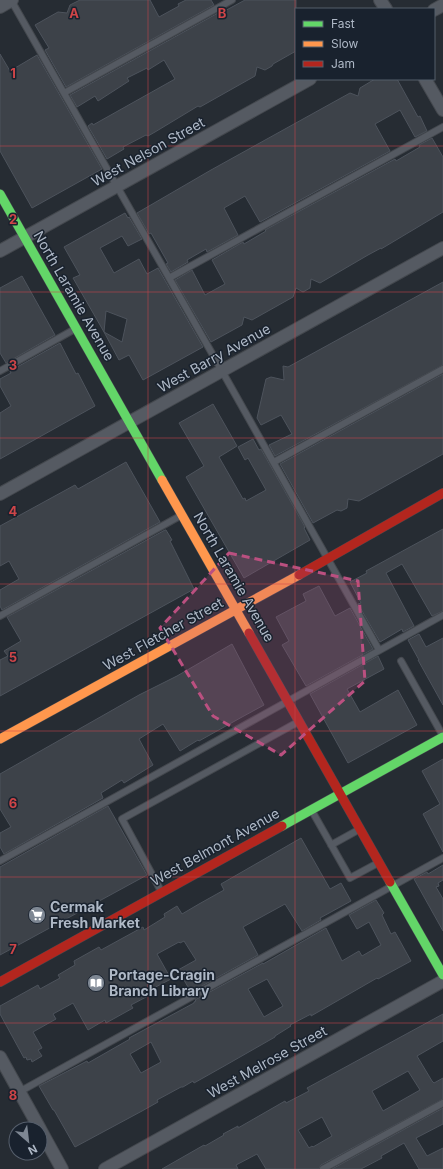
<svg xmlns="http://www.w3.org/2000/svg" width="443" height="1169" font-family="Inter,sans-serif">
	<rect width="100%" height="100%" fill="#262c33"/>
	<path fill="#3d4249" stroke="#4d535c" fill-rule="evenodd" d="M80 0H150L159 17 179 6 178 4 186 0H211L214 5 66 87 45 50 49 48 35 25 58 12 67 13 70 5Z
		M245 0H296V51L273 64 272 66 265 70 257 67 255 76 200 107 198 106 155 132 148 136 146 135 123 147 124 149 107 159 88 126 92 123 93 125 175 79 164 60 148 70 147 68 127 78 129 81 98 101 95 96 77 107 70 95 218 13V14L221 13Z
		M0 54 10 71 37 55 102 169 32 208 0 151Z
		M375 79H397L418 117 420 116 427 131 415 137 400 110 375 124 390 151 260 222 245 196 224 208 238 235 207 252 206 249 187 260 188 262 171 272 166 264 168 263 151 233 149 234 137 213 211 170 350 93 358 96 360 88Z
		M432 138 443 157V212L381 249V248L368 255 320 283 311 279 310 288 303 292 296 288 293 297 252 320 244 317 242 325 211 342 175 280 192 270 205 295 225 284 212 260 243 242 244 244 266 231 265 230 395 159 396 161 420 147 419 145Z
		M125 213 128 218 129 217 142 239 128 246 122 236 100 248 114 273 139 259 147 274 158 268 203 347 143 380 129 355 119 360 104 332 122 342 127 319 106 311 104 332 73 278 80 275 64 247Z
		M22 276 55 335 6 363 0 353V288Z
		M443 282V365L275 456 269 445 292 434 281 415 261 425 257 418 266 379 271 377 284 380 283 366 288 367Z
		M60 343 76 374 78 373 95 406 0 459V413L11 406 0 386V379L11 373 10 371Z
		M443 374V454L359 501 348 499 347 508 341 511 337 510 313 523 280 464Z
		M213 404 237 446 219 457 243 499 245 498 246 501 266 490 248 458 245 460 238 447 253 439 259 450 261 449 305 527 304 528 310 540 244 578 186 477 204 466 179 423Z
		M126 462 160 522 2 610 0 606V590L19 579 9 561 0 566V526L75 485 78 489Z
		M443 529V611L432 616 402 564 386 573 414 626 403 632 402 629 380 642 358 604 361 603 350 582 367 573 366 571Z
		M165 530H166L172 540 170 541 194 589 0 696V660L8 656 4 651 21 641 7 617Z
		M319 586 335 616 350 608 373 649 306 686 282 645 289 641 276 617 306 601 303 594Z
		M419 634 426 647 443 638V705L418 660H419L408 640Z
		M232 644 264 705 242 717 199 741 198 740 180 751 163 724 139 739 153 765 124 783 122 780 101 793 103 798 4 854 0 847V833L11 827 0 809V774L139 695 177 676Z
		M378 656 384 669 347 689 360 712 398 690 417 725 348 763 310 694Z
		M443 759V852L423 814 440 804 422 771Z
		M108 806 147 875 0 955V867Z
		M301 838 330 889 341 883 351 901 320 918 321 920 302 931 285 904 243 927 258 955 191 992 178 970 196 960 184 941 180 943 179 942 157 954 171 979 146 992 148 996 131 1005 133 1008 106 1023 105 1020 88 1030 73 1003 53 1014 56 1019 33 1032 42 1048 38 1050 42 1056 32 1062 31 1059 27 1060 26 1057 24 1058 0 1014V1006L38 985 40 989 60 978 58 975 75 965 74 961 99 947 101 950 143 927 144 930 165 917 164 914 177 906 182 914 199 904 224 890 221 884Z
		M443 865V880L438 883 439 886 436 887 443 899V931L414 879 427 872 428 874Z
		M376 900 384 913 382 915 391 934 395 932 411 961 378 979 377 978 311 1016V1014L290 1025 291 1026 275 1036V1037L226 1065 194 1083 193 1081 183 1087H181L157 1100 158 1102 142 1111 75 1147 54 1110H53L39 1086 87 1061 88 1063 130 1039 129 1038 194 1003V1002L196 1001 195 1000 263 963V964L326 928 342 961 359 951 362 956 381 945 369 922 357 929 349 915ZM267 979 283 1006 264 1017 248 989ZM151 1042 161 1062 141 1073 130 1054Z
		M443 1014V1041L417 1056 432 1081 434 1083 443 1078V1099L321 1165 319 1169H266L257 1154 236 1165 238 1169H162L204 1145 205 1146 224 1135 223 1134 238 1126V1128L285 1101 286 1103 309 1091 307 1088ZM408 1071 420 1090 383 1111 372 1091ZM322 1117 332 1136 313 1147 312 1146 309 1148 298 1130Z
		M443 1108V1124L416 1138 427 1156 443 1148V1169H419L404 1143 381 1156 382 1158 361 1169H332Z"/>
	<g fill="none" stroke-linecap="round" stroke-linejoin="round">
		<defs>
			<path id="lane" d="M11 0 222 371 379 650
				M64 93 232 0
				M169 278 443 127
				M0 371 75 329
				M274 462 443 369
				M0 616 180 516
				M401 661 443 736
				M312 811 350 878 378 863
				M331 845 360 829
				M0 861 443 615
				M161 891 122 819 298 722
				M19 1092 443 858
				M323 1169 443 1103"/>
			<path id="street" d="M380 0 386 9
				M0 7 12 0
				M434 10 443 5
				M425 79 443 110
				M0 251 310 79
				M0 494 443 248
				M0 1057 40 1129
				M40 1129 62 1169
				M105 1169 443 981"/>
			<path id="fast" d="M0 194 162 480
				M282 826 443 737
				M390 882 443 975"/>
			<path id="slow" d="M162 480 249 633
				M0 739 299 575"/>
			<path id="jam" d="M299 575 443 493
				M249 633 390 882
				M0 982 282 826"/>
		</defs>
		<use href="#lane" stroke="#44484e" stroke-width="8"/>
		<use href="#street" stroke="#44484e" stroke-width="14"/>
		<use href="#fast" stroke="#44484e" stroke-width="10"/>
		<use href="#slow" stroke="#44484e" stroke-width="10"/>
		<use href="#jam" stroke="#44484e" stroke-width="10"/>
		<use href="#lane" stroke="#555a62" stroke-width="6"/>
		<use href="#street" stroke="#555a62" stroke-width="12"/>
		<use href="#fast" stroke="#63d668" stroke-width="9"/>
		<use href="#slow" stroke="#ff974d" stroke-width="9"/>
		<use href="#jam" stroke="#b3261e" stroke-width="9"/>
	</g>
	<path fill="#bb5080" fill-opacity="0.2" stroke="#bb5080" stroke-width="3" stroke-dasharray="8 5" stroke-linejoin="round" d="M229 553 358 581 365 681 281 755 213 716 160 628Z"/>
	<path fill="none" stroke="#ce4548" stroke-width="1" stroke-opacity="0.55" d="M148 0V1169M295 0V1169M0 146H443M0 292H443M0 438H443M0 584H443M0 731H443M0 877H443M0 1023H443"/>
	<defs>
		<symbol id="supermarket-disc" viewBox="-11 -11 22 22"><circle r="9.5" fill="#7e8793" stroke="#19222e"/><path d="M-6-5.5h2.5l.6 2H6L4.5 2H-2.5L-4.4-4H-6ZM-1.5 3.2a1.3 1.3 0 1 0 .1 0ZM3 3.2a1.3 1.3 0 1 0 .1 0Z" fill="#fff"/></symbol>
		<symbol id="library-disc" viewBox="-11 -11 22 22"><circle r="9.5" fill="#7e8793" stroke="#19222e"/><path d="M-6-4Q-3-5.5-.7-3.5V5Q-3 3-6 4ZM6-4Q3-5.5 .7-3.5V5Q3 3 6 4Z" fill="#fff"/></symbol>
	</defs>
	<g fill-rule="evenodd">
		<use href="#supermarket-disc" x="27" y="905" width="20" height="20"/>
		<use href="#library-disc" x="86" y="973" width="20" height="20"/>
	</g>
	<g text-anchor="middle" stroke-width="3" stroke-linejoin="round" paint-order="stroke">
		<g font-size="14" fill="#aeb8c6" stroke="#19222e">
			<text transform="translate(148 152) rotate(-29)" y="5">West Nelson Street</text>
			<text transform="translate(74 296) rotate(60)" y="5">North Laramie Avenue</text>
			<text transform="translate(214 358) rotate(-29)" y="5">West Barry Avenue</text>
			<text transform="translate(234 577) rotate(60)" y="5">North Laramie Avenue</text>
			<text transform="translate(163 634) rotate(-29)" y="5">West Fletcher Street</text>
			<text transform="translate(215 847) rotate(-29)" y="5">West Belmont Avenue</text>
			<text transform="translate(267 1062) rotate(-29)" y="5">West Melrose Street</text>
		</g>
		<g font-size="14" font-weight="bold" fill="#aeb8c6" stroke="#19222e" text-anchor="start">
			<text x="50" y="912">Cermak<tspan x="50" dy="16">Fresh Market</tspan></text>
			<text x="109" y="980">Portage-Cragin<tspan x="109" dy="16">Branch Library</tspan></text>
		</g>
	</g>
	<g font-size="13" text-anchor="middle" font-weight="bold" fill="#ce4548" stroke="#19222e" stroke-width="3" stroke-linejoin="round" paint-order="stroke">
		<text x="74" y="18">A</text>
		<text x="222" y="18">B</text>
		<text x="13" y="78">1</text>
		<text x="13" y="224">2</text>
		<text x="13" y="370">3</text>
		<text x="13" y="516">4</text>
		<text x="13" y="662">5</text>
		<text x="13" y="808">6</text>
		<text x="13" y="954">7</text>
		<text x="13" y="1100">8</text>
	</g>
	<rect x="295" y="8" width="140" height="72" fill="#19222e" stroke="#555e6b"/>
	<rect x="303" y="21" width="20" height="6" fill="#63d668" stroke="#555e6b"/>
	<text x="331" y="28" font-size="12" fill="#aeb8c6">Fast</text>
	<rect x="303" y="41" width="20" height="6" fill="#ff974d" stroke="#555e6b"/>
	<text x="331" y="48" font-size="12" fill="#aeb8c6">Slow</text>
	<rect x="303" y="61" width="20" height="6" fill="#b3261e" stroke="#555e6b"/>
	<text x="331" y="68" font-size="12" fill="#aeb8c6">Jam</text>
	<g transform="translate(28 1141) rotate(152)"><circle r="19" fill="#19222e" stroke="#555e6b"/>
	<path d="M0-3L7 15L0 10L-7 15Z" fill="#7e8793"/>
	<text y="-6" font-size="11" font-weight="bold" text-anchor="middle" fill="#aeb8c6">N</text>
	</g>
</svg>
